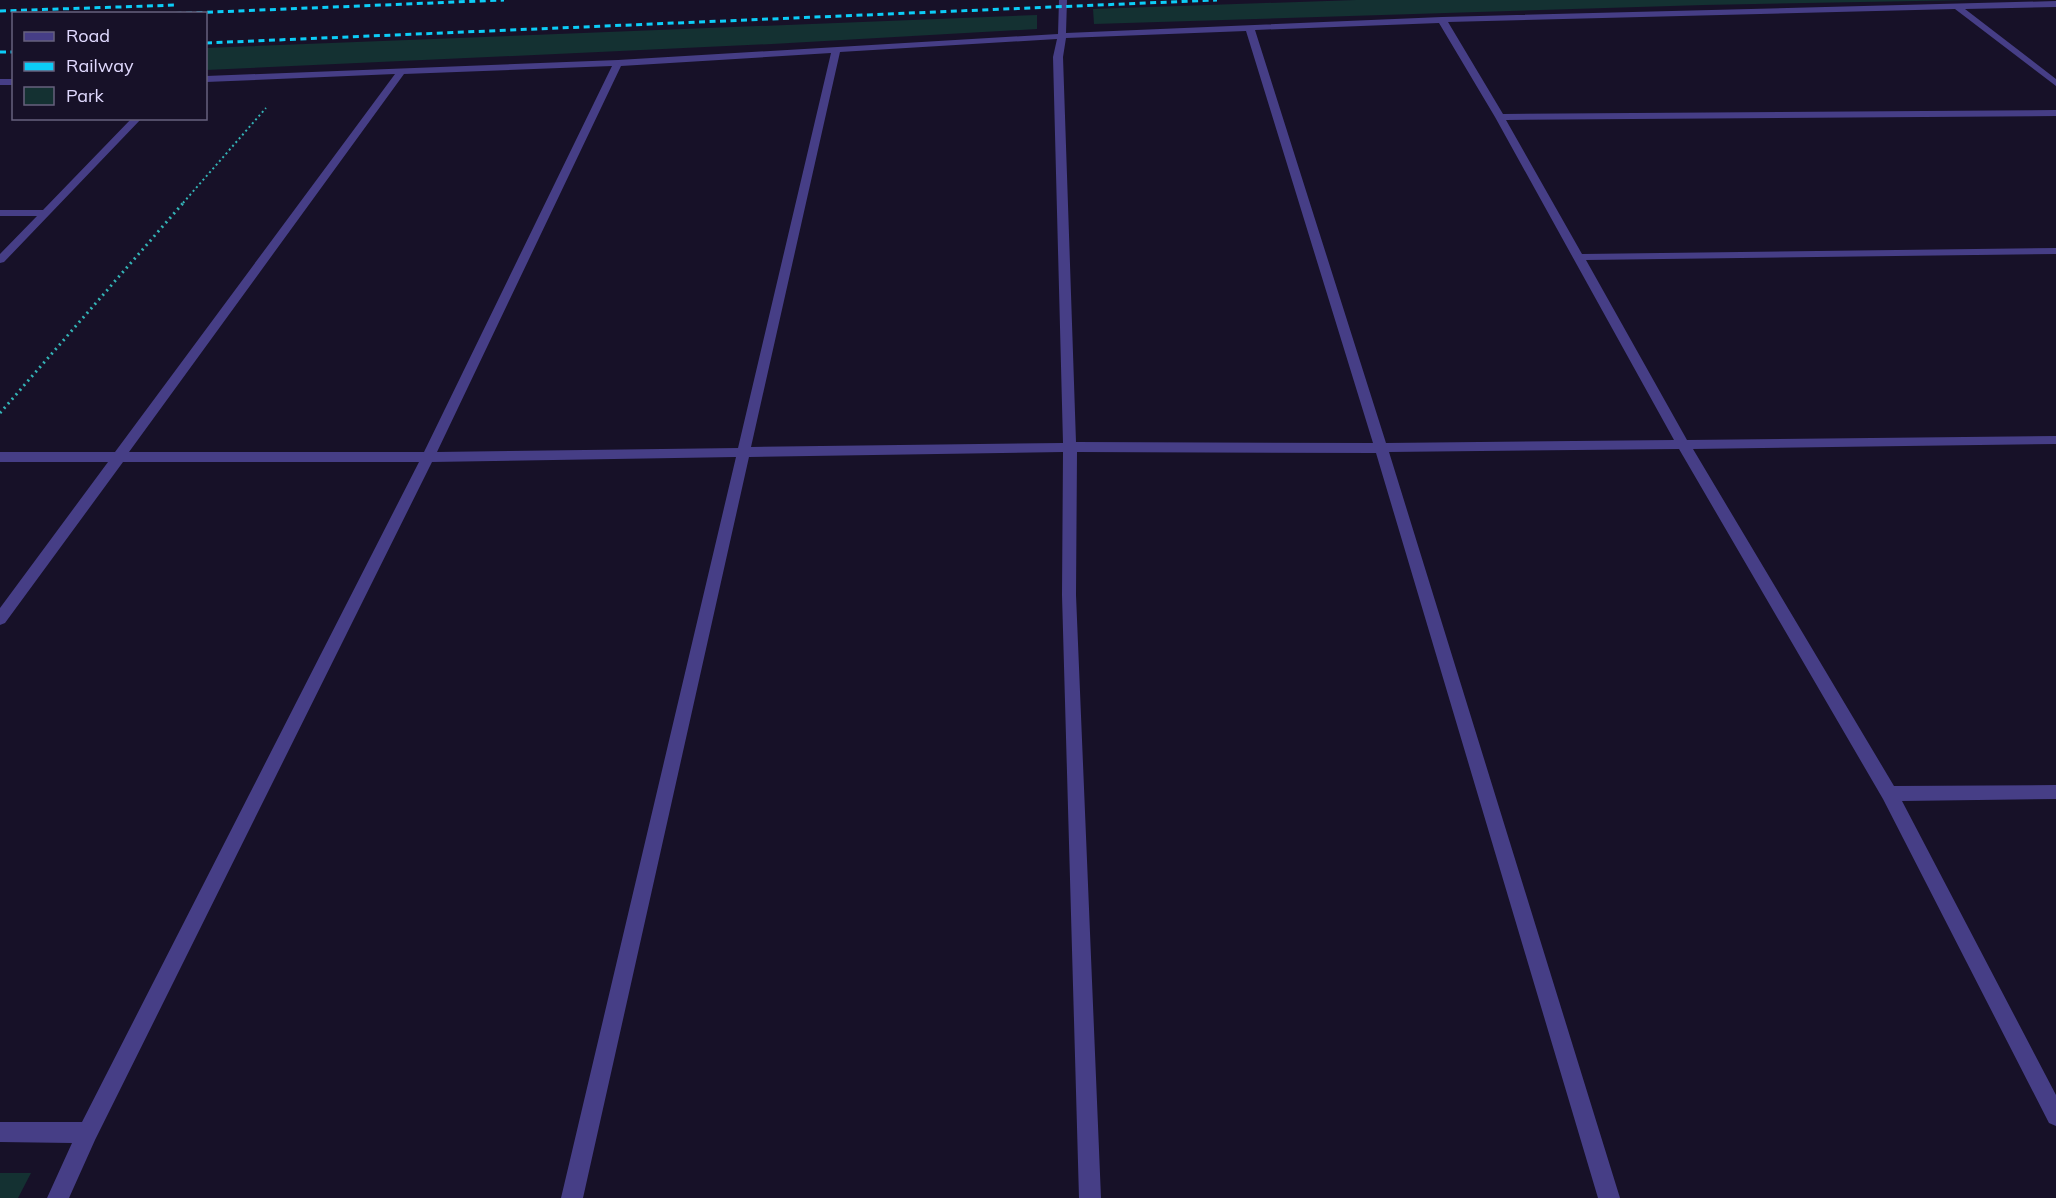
<svg xmlns="http://www.w3.org/2000/svg" width="2056" height="1198" font-family="Mulish,sans-serif">
	<rect width="100%" height="100%" fill="#171128"/>
	<path fill="#143132" d="M1356 0H1972L1704 5 1094 24 1093 9Z
		M1037 15V29L772 44 206 70V48Z
		M0 1173H31L18 1198H0Z"/>
	<g fill="none" stroke-linecap="round" stroke-linejoin="round">
		<path stroke="#34b4b7" stroke-width="2" stroke-dasharray="2 3" stroke-linecap="butt" d="M183 203 266 108"/>
		<path stroke="#34b4b7" stroke-width="3" stroke-dasharray="2 4" stroke-linecap="butt" d="M0 413 184 202"/>
		<path fill="#463e86" fill-rule="evenodd" d="M1059 0H1067L1066 33 1442 17 2056 1V7L1965 9 2056 79V86L1955 9 1448 22 1503 114 2056 110V116L1506 120 1582 254 2056 248V254L1586 260 1687 440 2056 436V444L1693 449 1894 786 2056 785V799L1902 801 2056 1095V1126L2049 1123 1883 799 1679 449 1389 452 1620 1198H1598L1376 453 1077 452 1076 595 1101 1198H1079L1062 595 1063 452 749 457 583 1198H561L736 457 432 462 95 1140 69 1198H47L72 1143 0 1142V1122H82L419 462H123L5 623 0 625V608L108 462H0V452H115L395 74 206 82V76L618 60 1058 34ZM1439 23 1495 117 1674 440 1386 443 1255 30ZM1246 31 1373 443 1076 442 1063 57 1066 38ZM1057 39 1053 57 1063 443 751 447 840 52ZM831 53 738 448 437 452 621 66ZM612 66 424 452H129L404 74Z
			M0 79H14V85H0Z
			M132 118H142L4 262 0 263V254L37 216H0V210H43Z"/>
		<path stroke="#0ccdf7" stroke-width="3" stroke-dasharray="6 4.5" stroke-linecap="butt" d="M0 11 177 5
			M165 14 504 0
			M206 43 1217 0
			M0 52H14"/>
	</g>
	<rect x="12" y="12" width="195" height="108" fill="#171128" stroke="#67617e" stroke-width="1.5"/>
	<rect x="24" y="32" width="30" height="9" fill="#463e86" stroke="#67617e" stroke-width="1.5"/>
	<text x="66" y="42" font-size="18" fill="#e0d9fe">Road</text>
	<rect x="24" y="62" width="30" height="9" fill="#0ccdf7" stroke="#67617e" stroke-width="1.5"/>
	<text x="66" y="72" font-size="18" fill="#e0d9fe">Railway</text>
	<rect x="24" y="87" width="30" height="18" fill="#143132" stroke="#67617e" stroke-width="1.5"/>
	<text x="66" y="102" font-size="18" fill="#e0d9fe">Park</text>
</svg>
